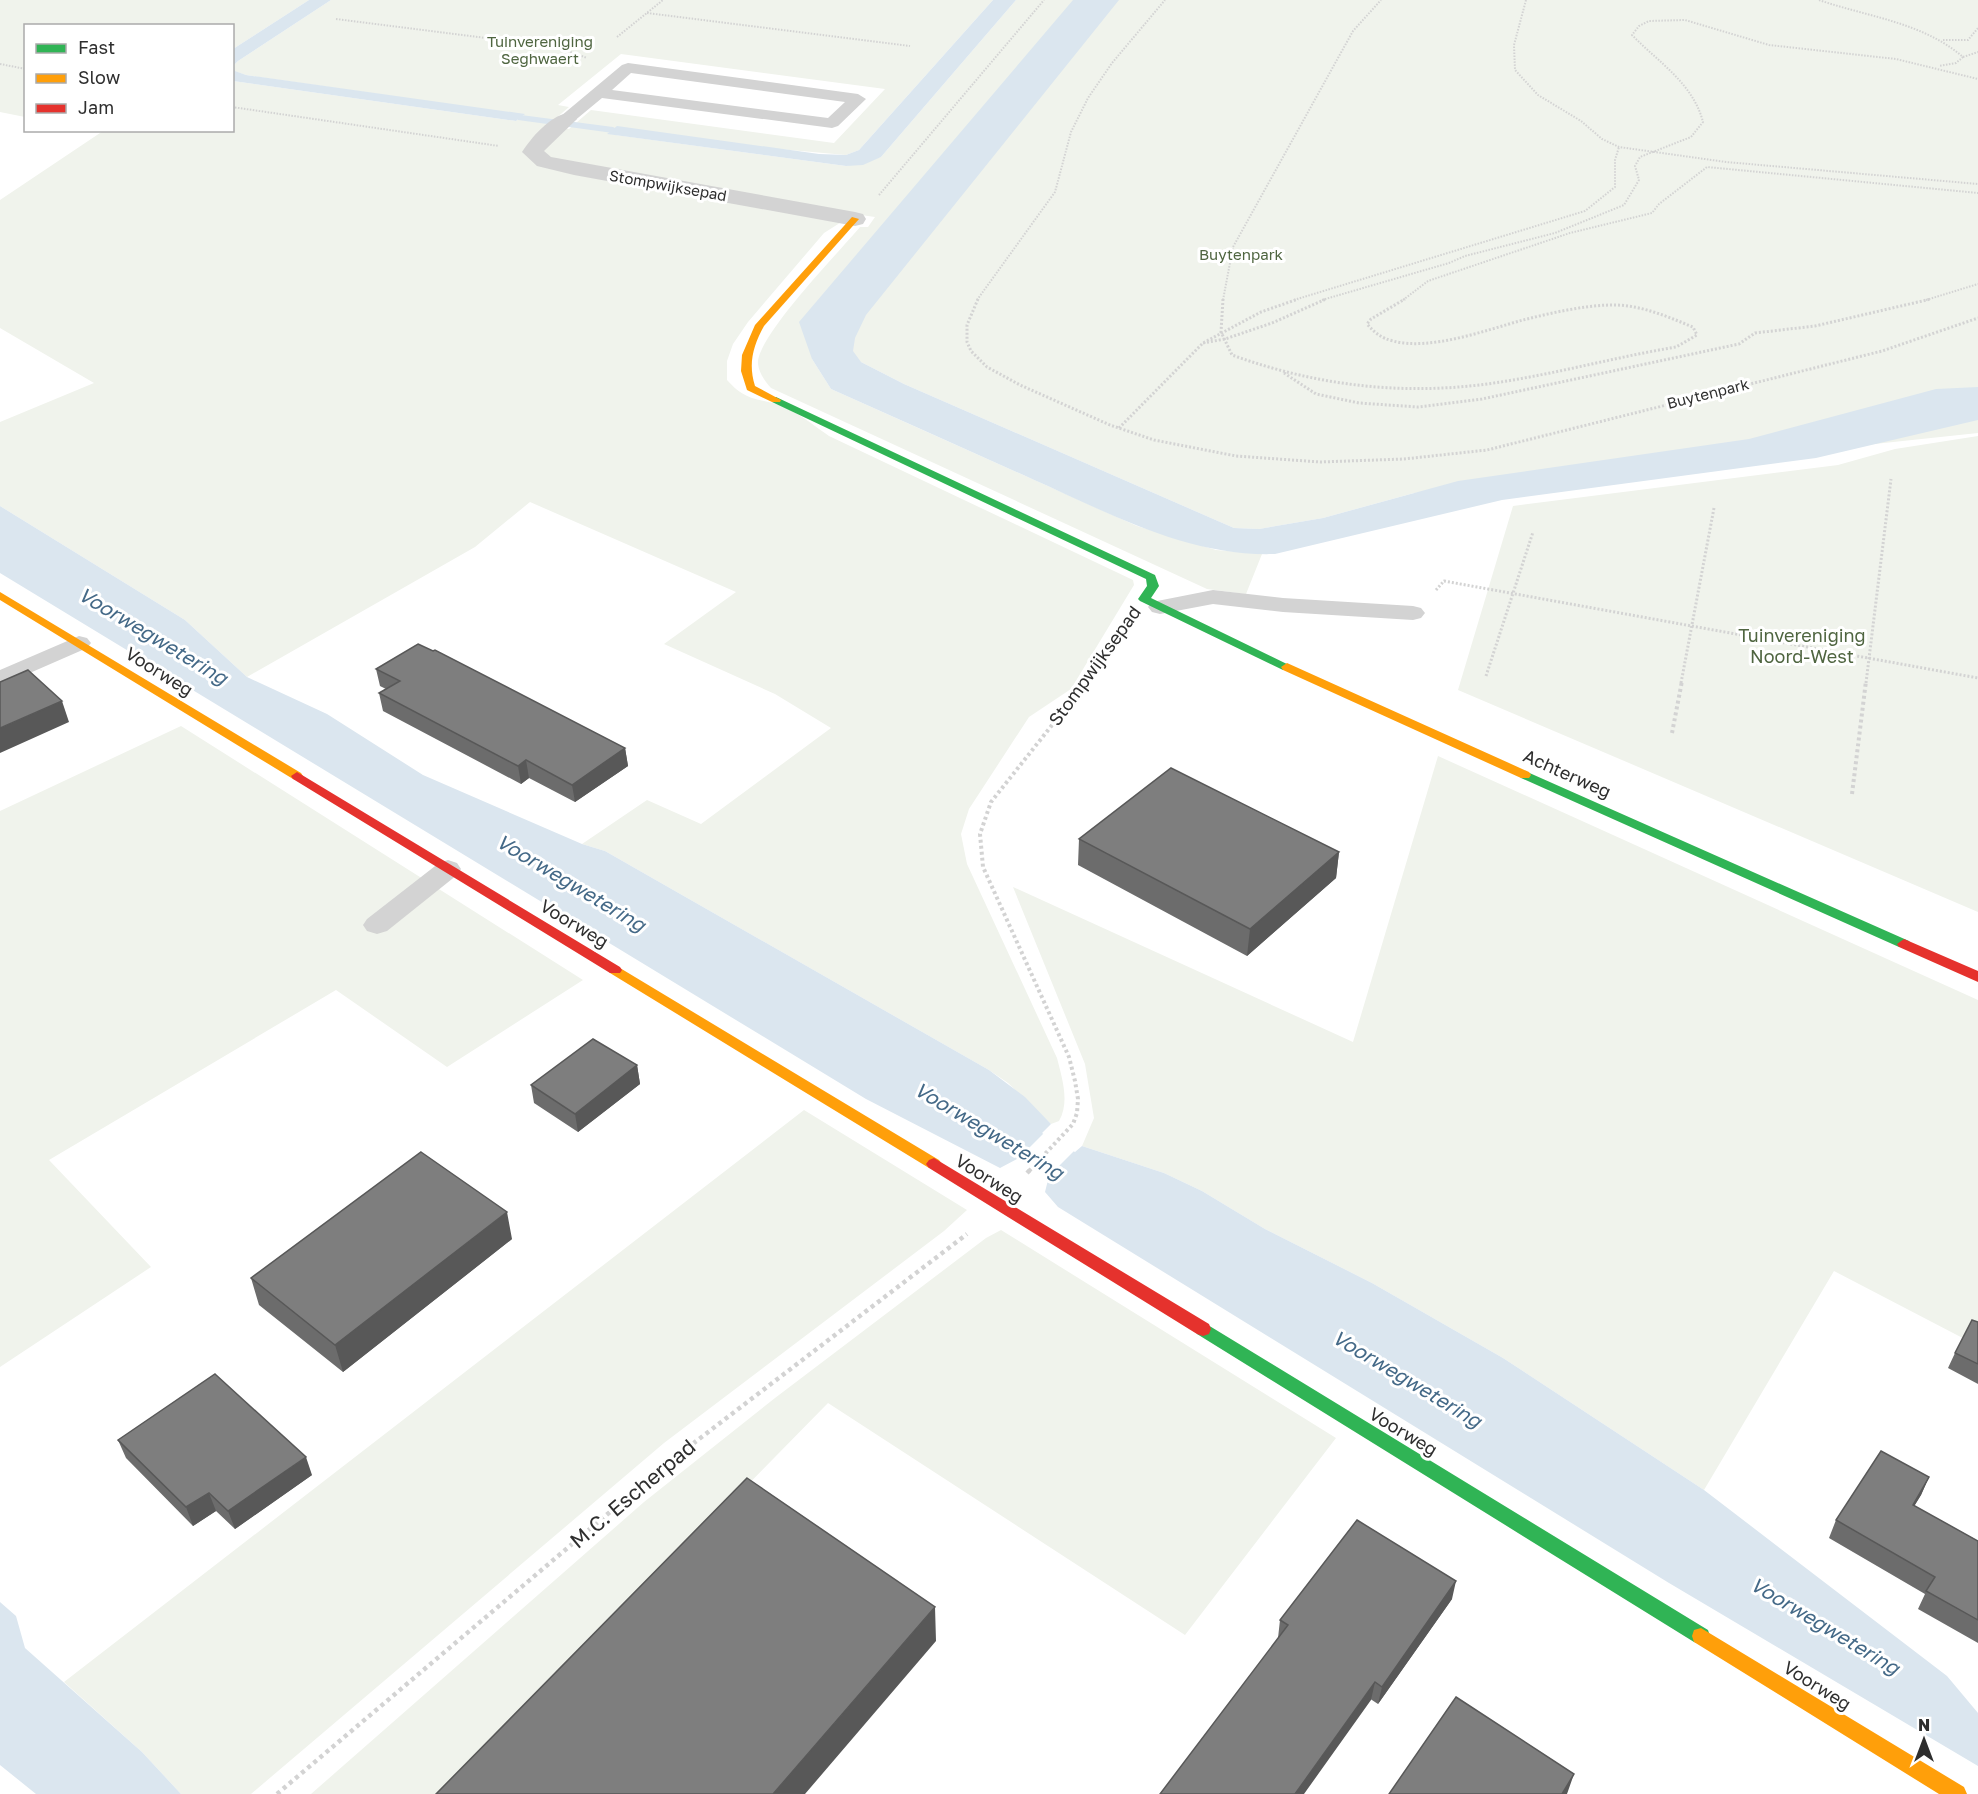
<svg xmlns="http://www.w3.org/2000/svg" width="1978" height="1794" font-family="'Golos Text',sans-serif">
	<rect width="100%" height="100%" fill="#fff"/>
	<path fill="#f0f3ec" fill-rule="evenodd" d="M0 0H309L233 49 232 26H26L25 117 0 112Z
		M331 0H993L859 150 846 155 608 134 846 166 881 157 1016 0H1978V433L1414 493 1323 518 1259 529 1234 528 904 384 861 362 812 359 831 389 1137 526 1216 550 1262 554 1246 594 1207 589 771 388C765 381 759 373 758 364 755 338 841 250 860 227H868L875 217 854 214 824 233 748 322 733 344 727 361V380C750 406 764 396 790 410 804 417 816 427 829 436L1133 580 1134 585 1071 689 1029 717 969 809 961 834 967 864 1057 1058C1062 1078 1070 1102 1059 1121L1051 1124 1008 1083 989 1070 605 851 582 844 647 800 701 824 831 728 775 694 664 644 736 592 530 502 475 547 247 677 185 620 0 506V422L94 383 0 328V200L103 131 232 130 233 81 516 121 524 115 246 75 234 71V65L238 61ZM621 54 885 89 834 143 591 110 569 129 547 126 569 107 558 105Z
		M1978 436V912L1458 690 1513 506 1838 465 1895 449Z
		M181 726 583 980 447 1067 336 990 49 1160 151 1267 0 1367V811Z
		M1438 756 1978 1000V1346L1834 1271 1704 1490 1503 1358 1372 1283 1265 1229 1202 1191 1164 1173 1082 1146 1094 1118 1085 1064 1013 887 1353 1042Z
		M804 1110 967 1210 944 1231 664 1443 251 1794H181L142 1752 64 1682Z
		M1001 1230 1336 1438 1185 1635 828 1403 444 1794H311L644 1502 775 1398 986 1238Z"/>
	<path fill="#dbe6ef" d="M309 0H331L238 61 234 65 235 71 246 75 525 114 516 121 233 81V49Z
		M993 0H1016L881 157 863 165 846 166 607 134 617 126 819 154 846 155 859 150Z
		M1073 0H1119L866 315 855 338 853 351 861 362 904 384 1234 528 1259 529 1323 518 1458 481 1749 439 1936 389 1978 387V420L1816 458 1502 500 1275 554C1188 557 1109 513 1032 479 965 449 898 419 831 389L812 359 799 322Z
		M0 506 185 620 247 677 327 714 423 775 582 844 605 851 989 1070 1025 1097 1051 1124 1042 1133 1075 1152 1082 1146 1164 1173 1202 1191 1265 1229 1372 1283 1503 1358 1704 1490 1947 1676 1978 1713V1766L1669 1583 1058 1207 1045 1192 1049 1176 1017 1159 1000 1168 866 1099 0 573Z
		M0 1602 16 1616 25 1648 142 1752 181 1794H36L0 1765Z"/>
	<path fill="#fff" d="M1046 1131 1077 1148 1046 1179 1015 1162Z"/>
	<g fill="none" stroke-linecap="round" stroke-linejoin="round">
		<path fill="#dbe6ef" fill-rule="evenodd" d="M521 115 613 127 618 130 613 133 518 120V116Z"/>
		<path stroke="#d3d3d3" stroke-width="2" stroke-dasharray="1.5 1.5" stroke-linecap="butt" d="M1526 0 1514 45 1515 70 1538 95 1581 121 1602 139 1619 147 1726 162 1978 184
			M1819 0C1868 17 1922 22 1963 57L1956 63 1939 66
			M647 13 910 46
			M336 19 557 47 587 58
			M617 37 663 0
			M1943 40H1968L1978 28
			M1963 57 1978 52
			M0 64 26 69
			M232 107 499 146
			M879 195 1044 0
			M977 300 1055 192 1071 132 1088 98 1112 63 1165 0
			M1223 300 1233 247 1353 31 1381 0
			M1294 300 1585 211 1615 187V160L1619 147
			M1322 300 1449 263 1465 256 1555 233 1624 205 1639 180 1635 166 1640 157 1691 137 1703 122C1693 83 1658 62 1632 35L1639 26 1649 21 1685 20 1769 45 1896 59 1978 79
			M1403 300 1428 281 1570 233 1652 213 1659 204 1707 167 1978 193
			M1926 300 1978 284"/>
		<path stroke="#d3d3d3" stroke-width="3" stroke-dasharray="2 2" stroke-linecap="butt" d="M978 299 967 325V342L971 351 987 367 1020 385 1110 425 1154 440 1236 456 1320 462 1404 459 1487 450 1882 351 1978 318
			M1223 299 1221 332 1232 355C1312 384 1394 395 1479 385 1545 377 1610 358 1676 347L1697 335 1693 327C1666 316 1639 304 1609 305 1581 306 1551 313 1523 320 1486 330 1431 351 1393 341 1381 338 1375 333 1367 324L1371 319 1405 299
			M1203 343 1225 339 1272 323 1326 299
			M1284 373 1316 394 1359 403 1418 407 1482 399 1739 344 1755 333 1815 326 1931 299
			M1119 428 1203 343 1261 312 1298 299
			M1436 590 1444 581 1978 678
			M1486 676 1533 532
			M1086 683 1111 651 1124 630
			M1681 683 1714 508
			M1866 683 1891 479"/>
		<path stroke="#d3d3d3" stroke-width="4" stroke-dasharray="3 3" stroke-linecap="butt" d="M1672 733 1682 681
			M1852 794 1866 681
			M1029 1171 1073 1124 1077 1113 1078 1099 1075 1081 1069 1057 983 867 980 834 991 802 1087 681"/>
		<path stroke="#d3d3d3" stroke-width="4.5" stroke-dasharray="4 4" stroke-linecap="butt" d="M1027 1173 1030 1170
			M277 1794 669 1462 967 1234"/>
		<path fill="#d3d3d3" fill-rule="evenodd" d="M628 63 858 94 866 99 838 126 832 128 602 98 573 122H561L559 119 561 116 622 65ZM631 73 845 102 828 118 612 90Z
			M1213 590 1283 598 1413 606 1421 608 1425 613 1421 618 1413 620 1283 612 1213 604 1160 614 1152 612 1148 607 1152 602Z
			M79 636 87 638 91 643 87 648 0 686V670Z
			M448 860 457 863 461 869 457 875 387 931 377 934 367 931 363 925 367 919 439 863Z"/>
		<path fill="#d3d3d3" fill-rule="evenodd" d="M567 113 574 115 577 119 544 151 551 157 855 212 863 214 866 219 863 224 855 226 574 175 537 166 522 152C532 137 549 117 567 113Z"/>
		<path fill="#30b455" fill-rule="evenodd" d="M776 397 1155 575 1159 586 1151 598 1293 667 1291 670H1283L1140 601 1138 599 1147 586 1146 579 772 402V398Z
			M1525 771 1909 941 1911 944 1909 947H1899L1521 778 1519 775Z
			M1203 1322 1708 1630 1710 1636 1708 1642 1701 1644 1694 1642 1197 1334 1195 1329 1197 1324Z"/>
		<path fill="#ff9f0a" fill-rule="evenodd" d="M852 217 859 219 764 326C753 346 748 364 755 386L781 400 780 402H772L747 390 741 371 742 355 755 325Z
			M0 592 301 773 303 776 297 780 293 779 0 600Z
			M1287 663 1529 772 1531 775 1529 778H1521L1283 670 1281 667Z
			M615 965 939 1160 942 1164 939 1168H929L610 973 608 970Z
			M1701 1628 1964 1787 1967 1794H1939L1694 1642 1692 1636 1694 1630Z"/>
		<path fill="#e5322d" fill-rule="evenodd" d="M297 772 620 967 622 970 620 973H610L293 779 291 776Z
			M1904 939 1978 971V982L1899 947 1897 944Z
			M934 1158 1209 1324 1211 1329 1209 1334 1203 1336 1197 1334 929 1168 926 1164 929 1160Z"/>
	</g>
	<path fill="#6c6c6c" d="M376 669 625 748 628 766 575 802 529 778 521 784 383 711 379 693 386 689 380 686Z
		M1079 839 1339 852 1336 878 1247 956 1078 865Z
		M637 1065 640 1084 578 1132 534 1103 531 1085Z
		M512 1239 343 1372 259 1305 251 1278Z
		M1978 1322V1384L1948 1368 1955 1353Z
		M118 1440 312 1475 235 1529 216 1511 193 1526 126 1458Z
		M1929 1477 1921 1495 1914 1506 1978 1541V1643L1918 1609 1925 1594 1829 1538 1836 1520Z
		M1452 1599 1378 1704 1278 1638 1280 1620Z"/>
	<path fill="#585858" d="M62 701 69 722 0 753V728Z
		M625 748 628 766 575 802 572 785Z
		M526 760 529 778 521 784 518 766Z
		M1339 852 1336 878 1247 956 1250 929Z
		M637 1065 640 1084 578 1132 575 1114Z
		M507 1212 512 1239 343 1372 335 1345Z
		M306 1457 312 1475 235 1529 228 1511Z
		M1929 1477 1921 1495 1904 1523 1913 1505Z
		M209 1493 216 1511 193 1526 186 1507Z
		M1456 1581 1452 1599 1378 1704 1382 1687Z
		M935 1607 936 1641 805 1794H773Z
		M1375 1682 1371 1700 1304 1794H1295Z
		M1574 1774 1567 1794H1562Z"/>
	<path fill="#7e7e7e" stroke="#585858" stroke-width="1.5" d="M418 644 433 651 435 650 625 748 572 785 526 760 518 766 379 693 400 681 376 669Z
		M28 670 62 701 0 728V682Z
		M1171 768 1339 852 1250 929 1079 839Z
		M593 1039 637 1065 575 1114 531 1085Z
		M421 1152 507 1212 335 1345 251 1278Z
		M1972 1320 1978 1322V1364L1955 1353Z
		M215 1374 306 1457 228 1511 209 1493 186 1507 118 1440Z
		M1881 1451 1929 1477 1913 1505 1978 1541V1620L1926 1591 1935 1577 1836 1520Z
		M747 1478 935 1607 773 1794H436Z
		M1357 1520 1456 1581 1382 1687 1375 1682 1295 1794H1160L1288 1625 1280 1620Z
		M1456 1697 1574 1774 1562 1794H1389Z"/>
	<g text-anchor="middle" stroke-width="6" stroke-linejoin="round" paint-order="stroke">
		<g font-size="15" fill="#4f6540" stroke="#fff">
			<text x="540" y="47">Tuinvereniging<tspan x="540" dy="17">Seghwaert</tspan></text>
			<text x="1241" y="260">Buytenpark</text>
		</g>
		<g font-size="15" fill="#2e2e2e" stroke="#fff">
			<text transform="translate(668 186) rotate(10)" y="5">Stompwijksepad</text>
			<text transform="translate(1708 394) rotate(-14)" y="5">Buytenpark</text>
		</g>
		<g font-size="18" fill="#4f6540" stroke="#fff">
			<text x="1802" y="642">Tuinvereniging<tspan x="1802" dy="21">Noord-West</tspan></text>
		</g>
		<g font-size="18" fill="#2e2e2e" stroke="#fff">
			<text transform="translate(1095 666) rotate(-54)" y="6">Stompwijksepad</text>
			<text transform="translate(159 672) rotate(32)" y="6">Voorweg</text>
			<text transform="translate(1567 774) rotate(24)" y="6">Achterweg</text>
			<text transform="translate(574 924) rotate(31)" y="6">Voorweg</text>
			<text transform="translate(989 1179) rotate(32)" y="6">Voorweg</text>
			<text transform="translate(1403 1432) rotate(31)" y="6">Voorweg</text>
			<text transform="translate(1817 1686) rotate(32)" y="6">Voorweg</text>
		</g>
		<g font-size="20" font-style="italic" fill="#446987" stroke="#fff">
			<text transform="translate(153 636) rotate(31)" y="7">Voorwegwetering</text>
			<text transform="translate(571 883) rotate(31)" y="7">Voorwegwetering</text>
			<text transform="translate(989 1131) rotate(31)" y="7">Voorwegwetering</text>
			<text transform="translate(1407 1379) rotate(31)" y="7">Voorwegwetering</text>
			<text transform="translate(1825 1626) rotate(31)" y="7">Voorwegwetering</text>
		</g>
		<g font-size="21" fill="#2e2e2e" stroke="#fff">
			<text transform="translate(633 1494) rotate(-40)" y="7">M.C. Escherpad</text>
		</g>
	</g>
	<rect x="24" y="24" width="210" height="108" fill="#ffffff" stroke="#ababab" stroke-width="1.5"/>
	<rect x="36" y="44" width="30" height="9" fill="#30b455" stroke="#ababab" stroke-width="1.5"/>
	<text x="78" y="54" font-size="18" fill="#2e2e2e">Fast</text>
	<rect x="36" y="74" width="30" height="9" fill="#ff9f0a" stroke="#ababab" stroke-width="1.5"/>
	<text x="78" y="84" font-size="18" fill="#2e2e2e">Slow</text>
	<rect x="36" y="104" width="30" height="9" fill="#e5322d" stroke="#ababab" stroke-width="1.5"/>
	<text x="78" y="114" font-size="18" fill="#2e2e2e">Jam</text>
	<g transform="translate(1924 1740)" stroke="#ffffff" stroke-width="4.5" paint-order="stroke">
	<path d="M0-4.5L10 22L0 15L-10 22Z" fill="#2e2e2e"/>
	<text y="-9" font-size="16" font-weight="bold" text-anchor="middle" fill="#2e2e2e">N</text>
	</g>
</svg>
